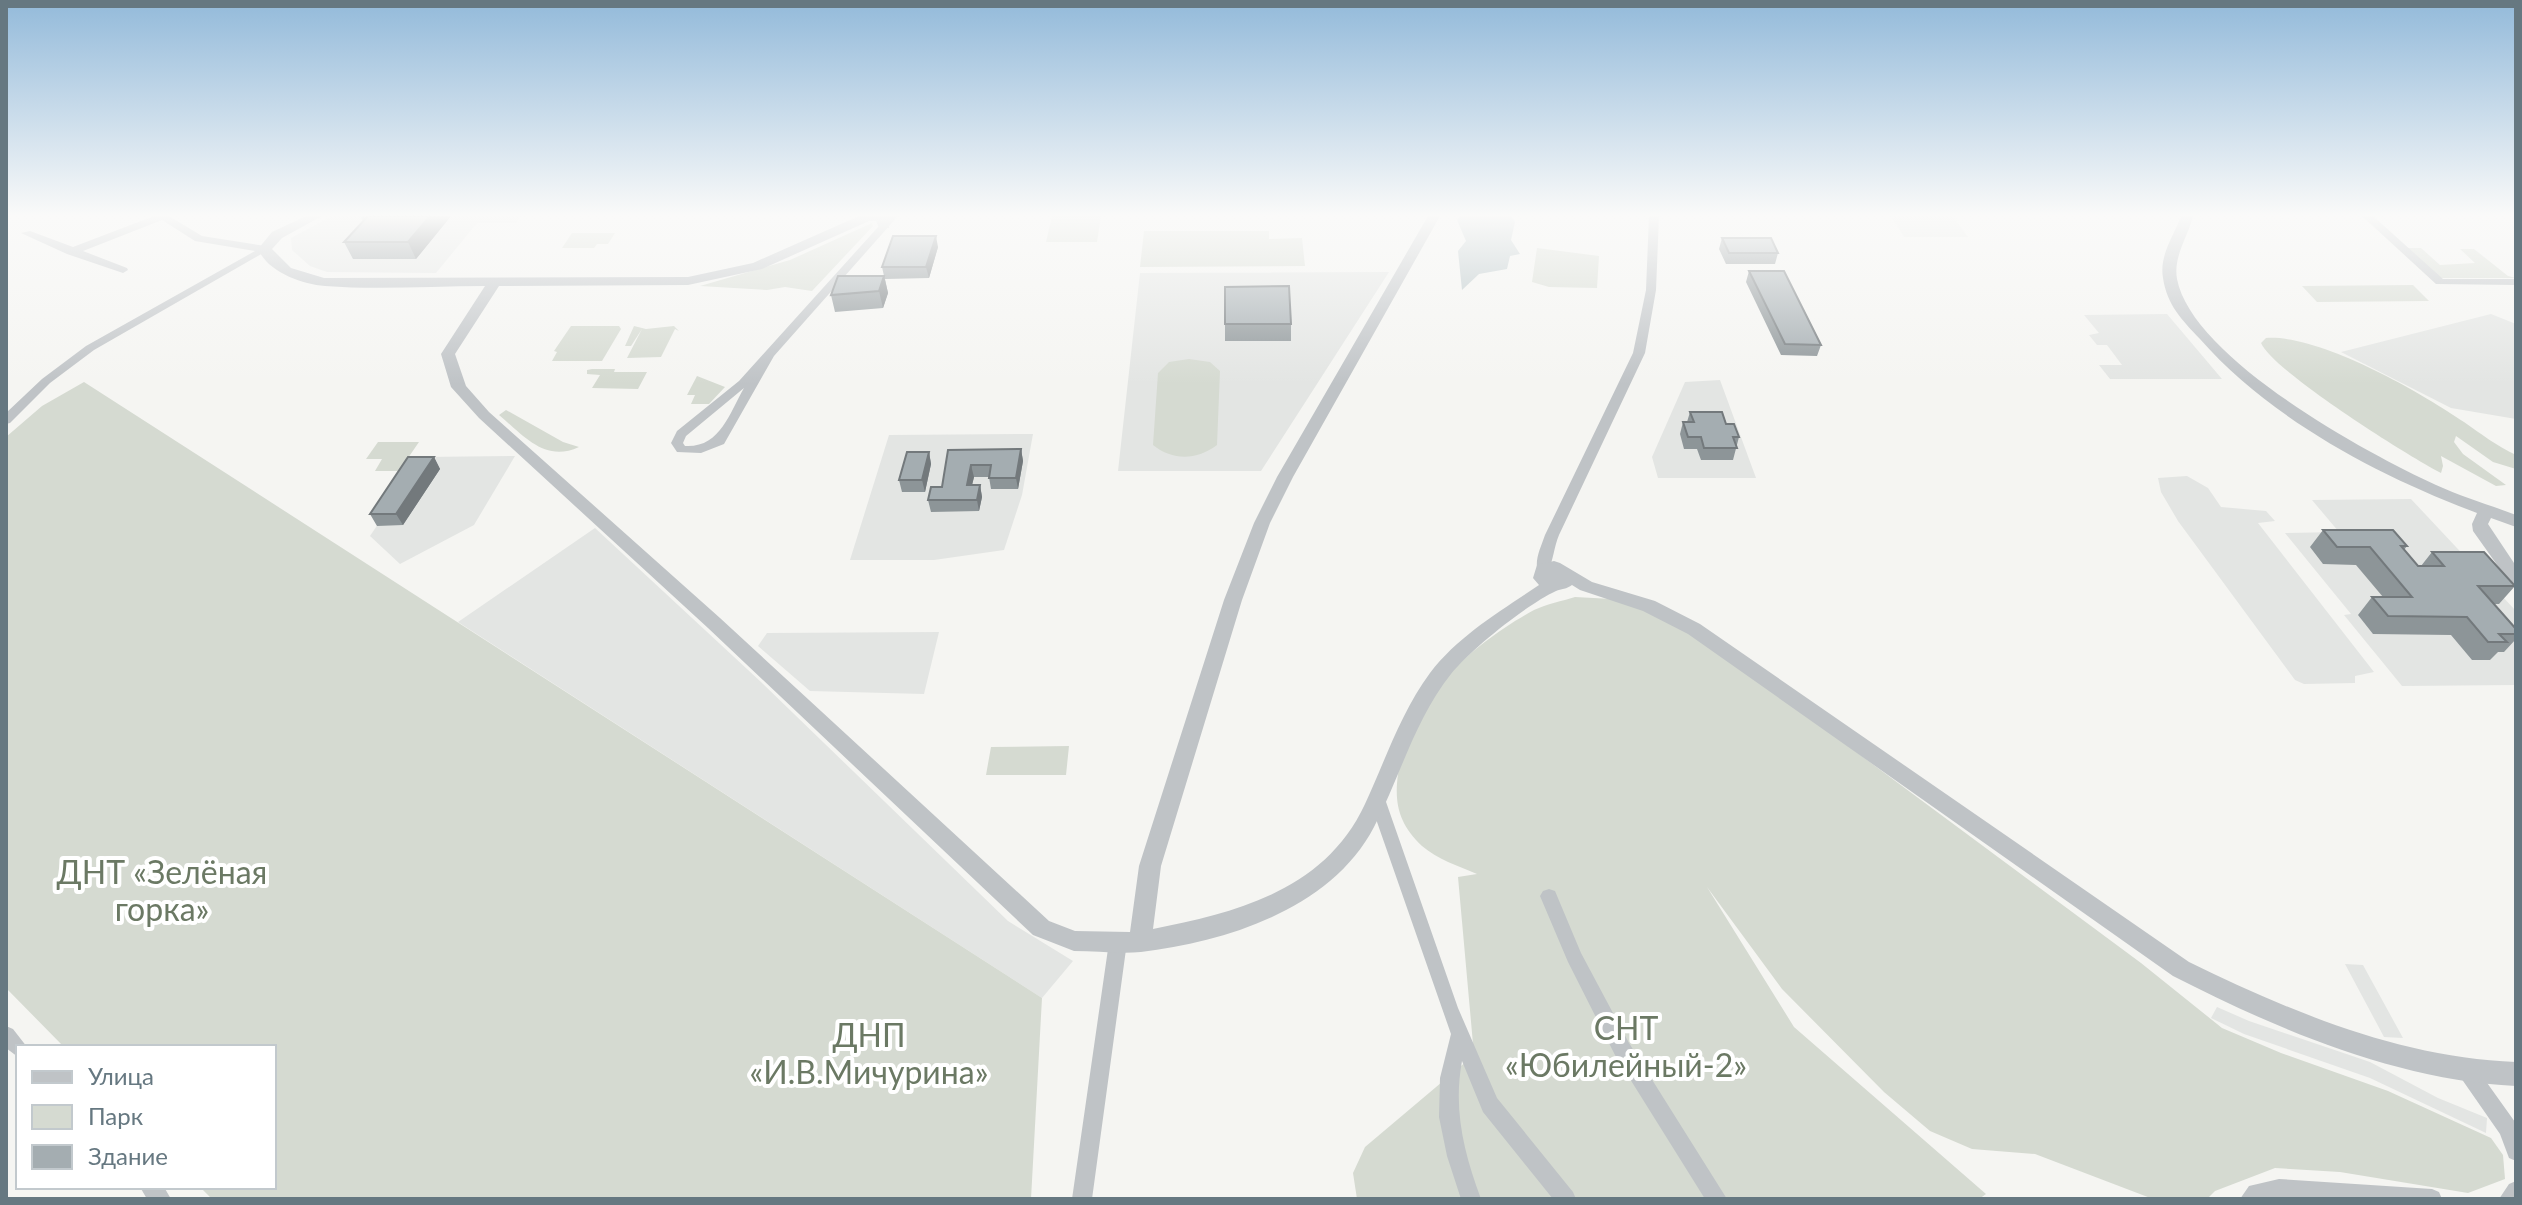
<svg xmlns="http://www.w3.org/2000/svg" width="2522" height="1205" font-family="Lato,sans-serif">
	<rect width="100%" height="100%" fill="#f5f5f2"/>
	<path fill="#e3e5e3" d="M332 216H521L516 223H477L436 273 327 272 310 266 292 250 291 238Z
		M1891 216H1953L1968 237H1904Z
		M1389 272 1261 471H1118L1140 273Z
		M2167 314 2222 379H2110L2099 365H2122L2107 345H2097L2089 335 2099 333 2084 315Z
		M2491 314 2516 324V419L2451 408 2341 352Z
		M1720 380 1756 478H1658L1652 457 1685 382Z
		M1033 434 1022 495 1004 550 934 560H850L889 435Z
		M515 456 474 525 400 564 370 536 423 457Z
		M2187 476 2208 488 2221 507 2266 511 2275 521 2258 523 2374 672 2355 676V683L2304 684 2295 680 2178 521 2161 492 2158 478Z
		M2411 499 2516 611V685L2402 686 2344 615 2351 614 2285 533 2339 532 2312 500Z
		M595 528 761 682 1008 921 1073 961 1042 998 458 622Z
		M939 632 924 694 810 691 758 646 767 633Z
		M2345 964 2363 965 2403 1038 2384 1037Z
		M2217 1007 2249 1021 2370 1062 2438 1098 2487 1118 2486 1133 2370 1078 2244 1034 2211 1018Z"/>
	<path fill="#d5dad1" d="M1052 216H1101L1097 242H1046Z
		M872 223 873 226 812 291 785 287 767 290 700 286 790 260Z
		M1144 231H1269V239L1302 238 1305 266 1140 267Z
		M572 233H615L608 244H597L594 248H562Z
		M1537 248 1599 256 1597 288 1549 287 1532 282Z
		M2406 248H2421L2440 265 2475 263 2460 249H2474L2508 276 2516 278H2440Z
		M2413 285 2429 301 2317 302 2302 286Z
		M571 326H619L621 329 602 361H552L557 352 554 351Z
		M634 326 646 329 674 326 679 331 675 329 661 357 627 358 642 329 631 346H625Z
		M2266 338C2319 334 2419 391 2464 422 2481 434 2497 446 2516 455V469L2493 462 2456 436 2454 442 2463 454 2506 485 2496 486 2441 456 2443 466 2441 473C2408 456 2274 372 2261 343Z
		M1189 359 1210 362 1220 371 1217 445C1197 460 1173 461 1153 445L1158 373 1169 362Z
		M592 369H615L614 372H647L638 389 592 388 600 375 587 374V370Z
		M697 376 725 387 709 404H691L695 395H687Z
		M84 382 1042 998 1031 1199H212L200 1187H274V1047H64L6 988V437L42 406Z
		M506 410 563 442 579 447C545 463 524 436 499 415Z
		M378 442H419L399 471H375L382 459H366Z
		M1575 597 1612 599 1670 619 1786 700 2141 963 2222 1028 2281 1053 2388 1091 2491 1138 2503 1155 2505 1179 2468 1193 2340 1172 2275 1168 2215 1191 2207 1199H2153L2035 1154 1972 1149 1930 1131 1884 1092 1782 989 1707 887 1794 1027 1986 1194 1979 1199H1357L1353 1173 1365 1147 1474 1055 1458 877 1477 874C1458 866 1437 859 1422 846 1399 824 1394 804 1398 774 1407 701 1472 644 1534 610 1547 604 1562 601 1575 597Z
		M1069 746 1066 775H986L991 747Z"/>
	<path fill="#b4c2c5" d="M1460 216H1511L1515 222 1511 240 1520 254 1510 256 1507 269 1479 274 1462 290 1458 251 1466 241 1457 220Z"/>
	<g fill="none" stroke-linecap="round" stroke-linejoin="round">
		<path fill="#bfc3c6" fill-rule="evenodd" d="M154 216H169L202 236 265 246 270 249 94 350 50 383 10 423 6 424V413L42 379 86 346 255 251 195 241 162 220 83 251 127 268 128 270 123 273 67 254 21 233 30 231 73 247Z
			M888 216H898L774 356 724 444 701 453 677 452 671 443 677 431 739 381ZM744 388C729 414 720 448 685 446L683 443 686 436Z
			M1649 216H1659L1656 290 1645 353 1559 535C1554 547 1553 561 1548 572H1538C1534 560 1541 547 1545 535L1633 353 1646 290Z
			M2362 216H2373L2443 279H2516V285L2436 284Z
			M1377 793 1383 794 1385 799 1458 1008 1497 1098 1573 1192 1576 1199H1553L1483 1112 1462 1061C1453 1110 1464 1153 1481 1199H1461L1447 1156 1439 1117 1440 1078 1451 1034 1369 799 1371 794Z
			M1549 889 1555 891 1581 953 1629 1043 1727 1199H1705L1615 1055 1568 962 1540 896 1543 891Z
			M1118 934 1124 937 1127 942 1092 1199H1072L1109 942 1112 937Z
			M6 1026 13 1029 27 1047H18V1057L6 1048Z
			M2468 1063 2475 1066 2515 1122 2516 1161 2509 1158 2500 1134 2461 1078 2459 1072 2461 1066Z
			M2279 1179 2432 1189 2439 1192 2442 1199H2240L2249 1186Z
			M2516 1181V1199H2499L2509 1184Z
			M140 1187H164L171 1199H147Z"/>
		<path fill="#bfc3c6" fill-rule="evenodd" d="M306 216H322L282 238 272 249 291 268 324 278 688 277 753 263 859 216H888L889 228H879L876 221H869L762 269 688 285 499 286 455 354 466 386 489 412 720 618 1049 921 1075 931 1130 932 1139 866 1224 600 1254 523 1277 477 1428 216H1440L1293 477 1270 523 1242 600 1161 866 1153 929C1238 912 1325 890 1365 804 1385 761 1401 712 1430 673 1459 635 1501 611 1539 585L1533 578 1537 565 1554 561 1560 563 1592 582 1655 601 1700 624 2189 962C2291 1012 2402 1058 2516 1062V1086C2396 1080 2279 1030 2173 976L1688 634 1643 611 1580 590 1572 585C1567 589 1561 589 1556 591 1526 605 1471 649 1451 674 1415 719 1400 777 1374 827 1332 908 1227 942 1141 952 1120 954 1096 951 1074 951L1033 935 708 628 479 418 451 387 441 354 485 286C432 286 377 290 325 286 301 284 268 272 258 249L272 232Z
			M2181 216H2193C2188 237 2173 256 2177 279 2192 358 2366 453 2436 485 2462 497 2490 505 2516 515V527L2491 518 2488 524 2516 566V585L2510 583 2473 531 2472 524 2477 513C2379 476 2270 419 2200 339 2182 320 2167 305 2163 278 2159 255 2174 236 2181 216Z"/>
	</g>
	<path fill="#8d9598" d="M360 216H451L416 259H353L344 242 363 221Z
		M1722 238 1778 253 1775 264H1726L1719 249Z
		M938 247 929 278 885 279 888 293 883 308 835 312 831 295 884 276 882 267Z
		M1749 271 1821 345 1817 356 1781 355 1746 282Z
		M1225 287 1291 324V341H1225Z
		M1690 412 1726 424 1739 437 1733 460H1701L1697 449H1684L1680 434 1683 422H1687Z
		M1021 449 1023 461 1018 489H991L989 477H974L972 485H980L982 497 979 511 931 512 928 500 942 487 948 450Z
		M929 452 931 464 925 492H902L899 480Z
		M434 457 440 469 403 525 377 526 370 514Z
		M2323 530 2407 546 2404 550 2418 566H2421L2432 552 2515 586 2499 604H2494L2516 629V639L2504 652H2498L2490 660H2472L2451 635 2373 634 2358 615 2372 597H2383L2356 565 2323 564 2310 547Z"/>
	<path fill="#73797c" d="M430 216H451L416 259 408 242Z
		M936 236 938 247 929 278 926 267Z
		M884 276 888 293 883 308 879 291Z
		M1021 449 1023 461 1018 489 1016 478Z
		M929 452 931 464 925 492 922 480Z
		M434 457 440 469 403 525 396 514Z
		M971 465 974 477 969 497 967 485Z
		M980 485 982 497 979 511 977 500Z"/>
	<path fill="#a4adb1" stroke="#73797c" stroke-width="2" d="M368 216H430L408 242H344Z
		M893 236H936L926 267H882Z
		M1722 238H1771L1778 253H1729Z
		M1749 271H1784L1821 345 1785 344Z
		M838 276H884L879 291 831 295Z
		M1289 286 1291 324H1225V287Z
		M1690 412H1722L1726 424H1734L1739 437H1733L1737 448H1704L1701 437H1688L1683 422H1694Z
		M1021 449 1016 478H989L991 465H971L967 485H980L977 500H928L931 487H942L948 450Z
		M907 452H929L922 480H899Z
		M408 457H434L396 514H370Z
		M2323 530H2393L2407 546H2401L2418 566H2444L2432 552H2484L2515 586H2478L2516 629V634H2499L2507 642H2488L2467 617 2388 616 2372 597H2412L2370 547H2337Z"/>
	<linearGradient id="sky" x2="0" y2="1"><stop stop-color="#93bada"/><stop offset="0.56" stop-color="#fafaf9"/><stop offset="1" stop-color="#fafaf9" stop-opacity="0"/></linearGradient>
	<rect width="2522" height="384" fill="url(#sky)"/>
	<g text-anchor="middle" stroke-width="8" stroke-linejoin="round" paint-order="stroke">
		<g font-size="32" fill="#6b7964" stroke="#fff">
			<text x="162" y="884">ДНТ «Зелёная<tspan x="162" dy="37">горка»</tspan></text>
			<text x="1626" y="1040">СНТ<tspan x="1626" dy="37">«Юбилейный-2»</tspan></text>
			<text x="869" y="1047">ДНП<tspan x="869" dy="37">«И.В.Мичурина»</tspan></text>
		</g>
	</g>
	<rect width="2522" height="1205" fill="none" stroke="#667881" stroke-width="16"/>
	<rect x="16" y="1045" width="260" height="144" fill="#ffffff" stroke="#c2c9cd" stroke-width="2"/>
	<rect x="32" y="1071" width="40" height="12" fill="#bfc3c6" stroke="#c2c9cd" stroke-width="2"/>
	<text x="88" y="1085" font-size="24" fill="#667881">Улица</text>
	<rect x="32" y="1105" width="40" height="24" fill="#d5dad1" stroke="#c2c9cd" stroke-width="2"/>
	<text x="88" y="1125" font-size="24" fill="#667881">Парк</text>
	<rect x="32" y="1145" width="40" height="24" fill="#a4adb1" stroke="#c2c9cd" stroke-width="2"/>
	<text x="88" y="1165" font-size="24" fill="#667881">Здание</text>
</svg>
